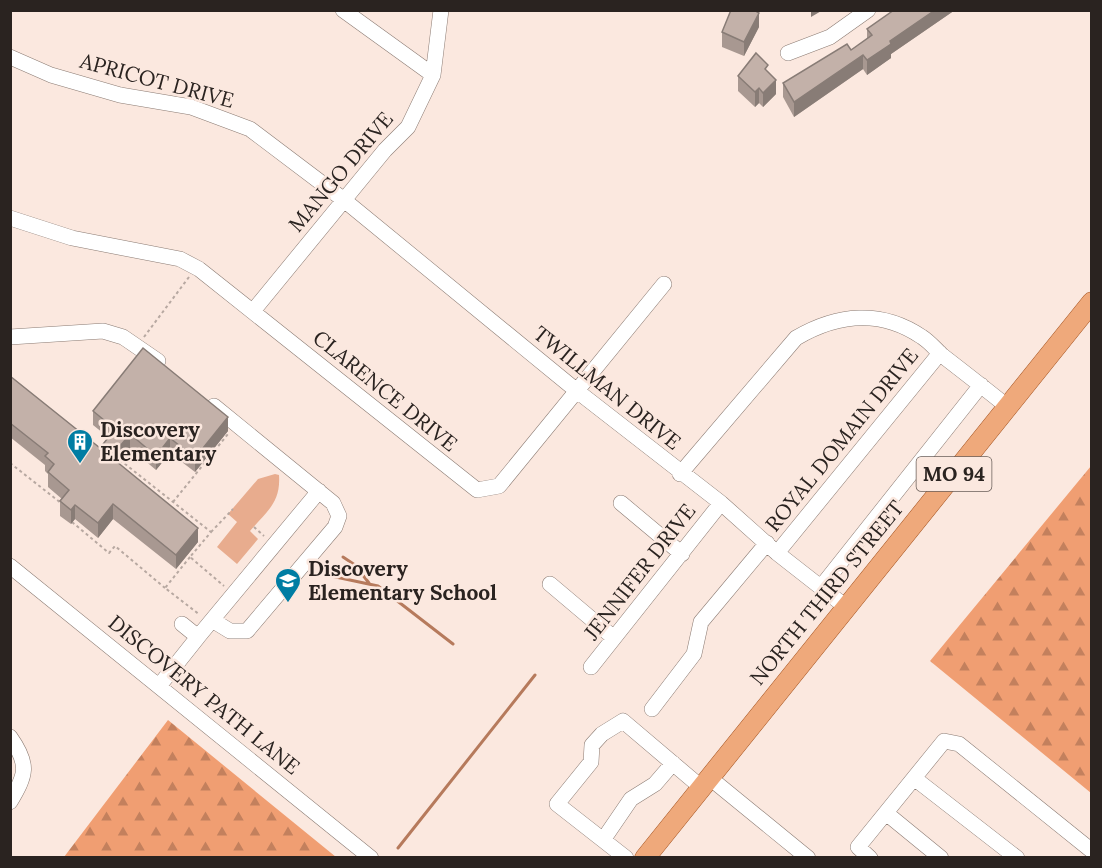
<svg xmlns="http://www.w3.org/2000/svg" width="1102" height="868" font-family="Lora,serif">
	<defs>
		<pattern id="forest-firs" width="22" height="20" patternUnits="userSpaceOnUse" patternTransform="scale(1.5)"><rect width="22" height="20" fill="#f09e72"/><path d="M5 1l3.5 6h-7zM16 11l3.5 6h-7z" fill="#c3805d"/></pattern>
	</defs>
	<rect width="100%" height="100%" fill="#fbe8df"/>
	<path fill="url(#forest-firs)" d="M1091 466V793L930 661Z
		M168 720 336 857H64Z"/>
	<path fill="#e8ac8e" d="M275 474 279 475C281 503 266 512 250 531L258 539 237 564 217 547 237 522 228 514 258 479Z"/>
	<g fill="none" stroke-linecap="round" stroke-linejoin="round">
		<path stroke="#b67a5c" stroke-width="3" d="M343 557 355 565 369 583
			M331 576 378 586 453 644
			M398 848 535 675"/>
		<defs>
			<path id="minor" d="M343 10 433 75
				M788 53 830 37 868 10
				M10 57 51 75 120 95 191 107 250 129 344 200 577 391 721 503 777 553 846 607
				M10 218 72 238 180 259 199 269 477 490 499 486 664 284
				M253 311 385 150 408 127 433 75 441 10
				M10 337 103 331 123 337 158 361
				M680 474 796 338C837 314 881 309 922 337 930 342 936 350 943 356 965 373 987 390 1009 408
				M621 503 682 554
				M777 553 940 353
				M10 566 371 858
				M550 584 614 638
				M821 587 981 385
				M212 620 319 491
				M198 637 212 620 230 631H247L335 527 339 516 333 503 214 406
				M591 667 721 503
				M159 686 198 637 182 624
				M652 709 694 654 701 622 767 543
				M10 737C30 765 26 775 10 802
				M710 778 808 858
				M914 778 1017 858
				M886 813 941 858
				M603 840 631 799 655 784 673 763
				M626 858 557 804 591 762 592 745 602 734 623 721 702 788
				M870 858 858 847 944 741 959 744 1092 851"/>
			<path id="major" d="M645 858 1092 302"/>
		</defs>
		<use href="#minor" stroke="#8b7b73" stroke-width="16"/>
		<use href="#major" stroke="#a45422" stroke-width="21"/>
		<path stroke="#b7a8a1" stroke-width="2" stroke-dasharray="3 3" stroke-linecap="butt" d="M144 337 189 277
			M120 460 211 532 190 557 224 586
			M10 463 61 503
			M173 502 228 434
			M72 522 109 553 115 546 165 588
			M254 527 264 536
			M211 532 233 509
			M190 557 165 588 200 615"/>
		<use href="#minor" stroke="#fff" stroke-width="15"/>
		<use href="#major" stroke="#efa97b" stroke-width="20"/>
	</g>
	<path fill="#a89891" d="M894 10H955L891 54V58L867 75 863 69 794 117 783 97V83L851 50 867 39V29Z
		M759 27 744 56 722 47V32Z
		M768 72 776 94 763 107 759 103 755 107 738 91V76Z
		M10 376 100 448 108 437 93 425V411L228 431 195 472 170 453 156 470 130 448 118 463 198 542 176 569 113 519 98 538 75 519 71 524 60 516V501L62 499 48 487V474L45 471V465L10 437Z"/>
	<path fill="#887c76" d="M811 10H823L811 17Z
		M935 10H955L891 54V58L867 75V60L890 41Z
		M759 13V27L744 56V42Z
		M863 55V69L794 117V102Z
		M776 80V94L763 107V93Z
		M759 88V103L755 107V92Z
		M228 417V431L195 472V458Z
		M130 434V448L111 472V457Z
		M170 438V453L156 470V456Z
		M113 504V519L98 538V523Z
		M75 505V519L71 524V510Z
		M198 528V542L176 569V555Z"/>
	<path fill="#c3b1a9" stroke="#887c76" stroke-width="1.5" d="M731 10H754L759 13 744 42 722 32Z
		M894 10H935L890 41 891 44 867 60 863 55 794 102 783 83 847 44 851 50 872 35 867 29Z
		M756 53 768 65 765 69 776 80 763 93 759 88 755 92 738 76Z
		M143 348 228 417 195 458 170 438 156 456 130 434 111 457 198 528 176 555 113 504 98 523 75 505 71 510 60 501 69 490 48 472 54 464 45 456 48 453 10 423V376L100 448 115 429 93 411Z"/>
	<defs>
		<symbol id="building-pin" viewBox="-11 -11 22 30"><path d="M0 17L-7.5 6A9.5 9.5 0 1 1 7.5 6Z" fill="#007da3" stroke="#fbe8df"/><path d="M-4-6H4V6H1V3H-1V6H-4ZM-2.5-4.3h1.7v1.8h-1.7ZM.8-4.3h1.7v1.8H.8ZM-2.5-1h1.7V.8h-1.7ZM.8-1h1.7V.8H.8Z" fill="#fff"/></symbol>
		<symbol id="school-pin" viewBox="-11 -11 22 30"><path d="M0 17L-7.5 6A9.5 9.5 0 1 1 7.5 6Z" fill="#007da3" stroke="#fbe8df"/><path d="M0-5L7-2L0 1L-7-2ZM-4 1L0 2.5L4 1V4Q0 6-4 4Z" fill="#fff"/></symbol>
	</defs>
	<g fill-rule="evenodd">
		<use href="#building-pin" x="65" y="427" width="30" height="40"/>
		<use href="#school-pin" x="273" y="566" width="30" height="40"/>
	</g>
	<g text-anchor="middle" stroke-width="5" stroke-linejoin="round" paint-order="stroke">
		<rect fill="#fbe8df" stroke="#695e59" stroke-width="1.5" x="916.5" y="457" width="75" height="34" rx="4.5"/>
		<g font-size="20" font-weight="bold" fill="#2a2320">
			<text x="954" y="481">MO 94</text>
		</g>
		<g font-size="21" fill="#2a2320" stroke="#fbe8df">
			<text transform="translate(157 81) rotate(15)" y="7">APRICOT DRIVE</text>
			<text transform="translate(341 172) rotate(-50)" y="7">MANGO DRIVE</text>
			<text transform="translate(607 388) rotate(39)" y="7">TWILLMAN DRIVE</text>
			<text transform="translate(385 391) rotate(39)" y="7">CLARENCE DRIVE</text>
			<text transform="translate(842 440) rotate(-51)" y="7">ROYAL DOMAIN DRIVE</text>
			<text transform="translate(640 572) rotate(-52)" y="7">JENNIFER DRIVE</text>
			<text transform="translate(827 593) rotate(-51)" y="7">NORTH THIRD STREET</text>
			<text transform="translate(204 695) rotate(39)" y="7">DISCOVERY PATH LANE</text>
		</g>
		<g font-size="21" font-weight="bold" fill="#2a2320" stroke="#fbe8df" text-anchor="start">
			<text x="100" y="437">Discovery<tspan x="100" dy="24">Elementary</tspan></text>
			<text x="308" y="576">Discovery<tspan x="308" dy="24">Elementary School</tspan></text>
		</g>
	</g>
	<rect width="1102" height="868" fill="none" stroke="#2a2320" stroke-width="24"/>
</svg>
